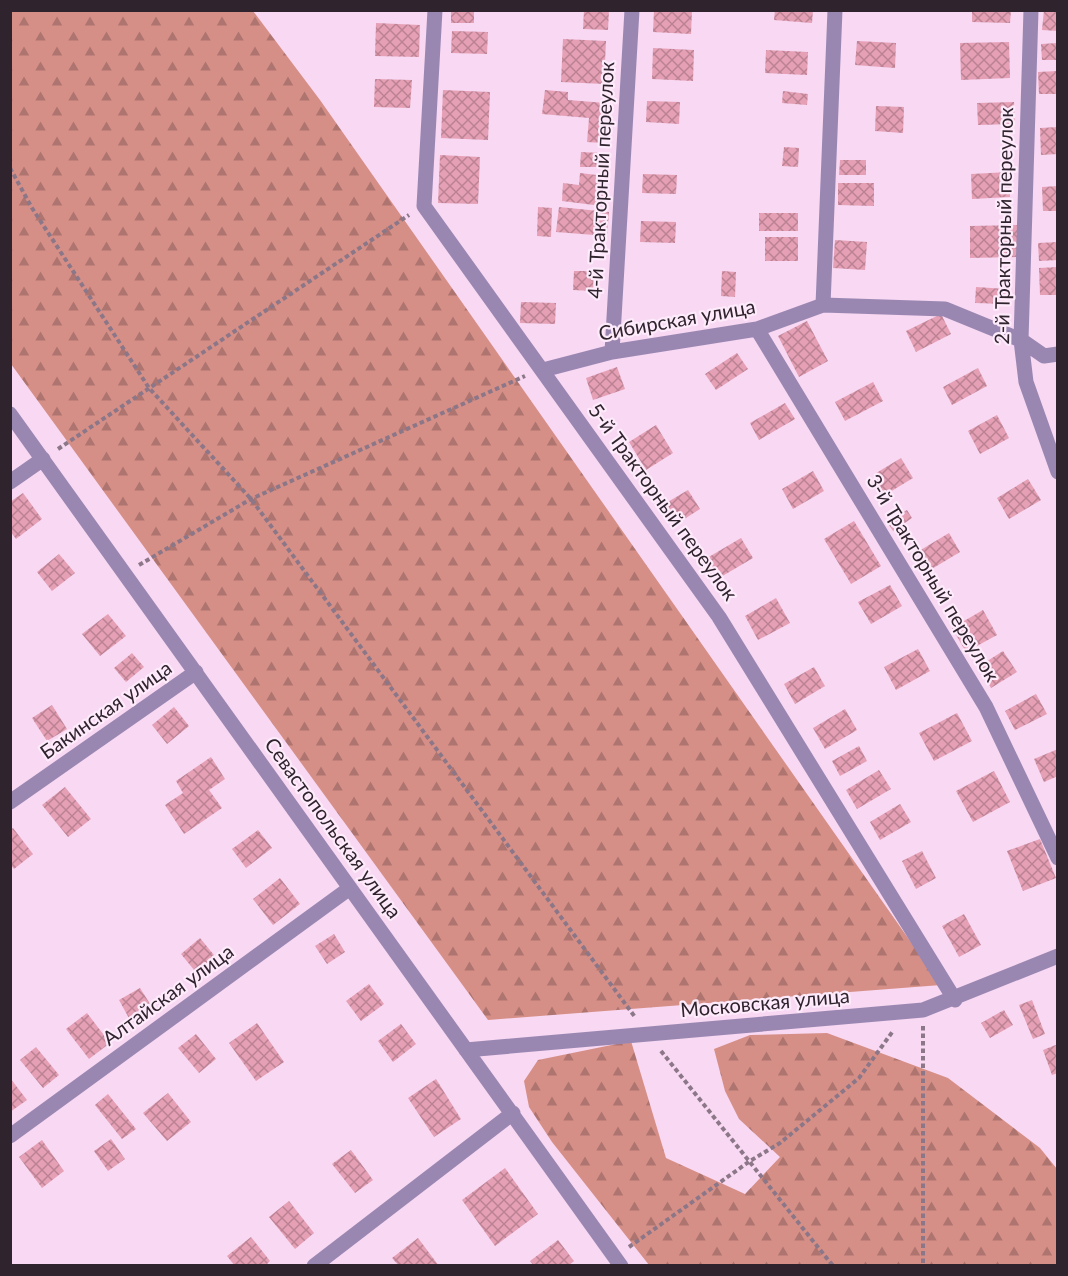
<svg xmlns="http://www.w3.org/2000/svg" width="1068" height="1276" font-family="Lato,sans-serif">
	<defs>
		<pattern id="forest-firs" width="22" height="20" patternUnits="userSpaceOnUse" patternTransform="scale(1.5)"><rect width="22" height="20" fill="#d68f87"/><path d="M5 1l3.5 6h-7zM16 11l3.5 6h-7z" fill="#ae746f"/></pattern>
		<pattern id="building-cross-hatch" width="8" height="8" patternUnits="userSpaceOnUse" patternTransform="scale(1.5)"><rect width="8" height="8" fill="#e6a0b5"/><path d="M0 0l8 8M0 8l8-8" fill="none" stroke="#bb8294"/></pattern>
	</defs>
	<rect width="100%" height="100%" fill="#f8d8f2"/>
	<path fill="url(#forest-firs)" d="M10 11H253L320 100 941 985 488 1020 11 364Z
		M827 1033 948 1078 1040 1148 1057 1169V1265H649L552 1142 529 1107 524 1081 538 1060 631 1041 666 1158 745 1194 780 1157 739 1119 725 1091 714 1049 750 1035Z"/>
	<path fill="url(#building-cross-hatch)" d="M451 10H474V23H451Z
		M584 10H609L608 30 583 29Z
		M654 10H692L691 34 653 32Z
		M775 10H813L812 23 774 20Z
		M972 10H1011L1010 23 972 22Z
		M1044 10H1058V31L1042 30Z
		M376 23 420 25 419 57 375 56Z
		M452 31 488 32 487 54 451 53Z
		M563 39 606 41 604 84 561 82Z
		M857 41 896 43 895 68 855 65Z
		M1009 42 1010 78 961 80 960 43Z
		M1058 43V60H1042L1041 44Z
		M653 48 694 50 693 81 652 79Z
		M766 50 808 52 807 75 765 73Z
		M1058 71V94H1039L1038 72Z
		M375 79 412 80 410 108 374 107Z
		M443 90 490 92 488 140 441 138Z
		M545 90 568 92V100L606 103 602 143 587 142 589 118 542 114Z
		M783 91 808 94 807 105 782 103Z
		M647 101 680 102 679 124 646 122Z
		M1014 102 1015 124 978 125 977 103Z
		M876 106 904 107 903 133 875 131Z
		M1058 127V154L1041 155 1040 128Z
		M784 147 799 148 798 167 782 166Z
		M581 152 601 153V167H580Z
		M440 155 480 157 478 204 438 203Z
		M840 160H866V175H839Z
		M1009 172 1010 197 972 199 971 174Z
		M580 173 605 176 602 206 562 201 563 183 579 185Z
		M643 174 677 175 676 194 642 193Z
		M838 183H874V206L838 205Z
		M1058 186V211H1043L1042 187Z
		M538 207 552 208 551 237 537 236Z
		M559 207 609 212 607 236 556 232Z
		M759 213H798V231H759Z
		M641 221 676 222 675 243 640 242Z
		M1018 225 1019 257 970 258V226Z
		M765 237H798V261H765Z
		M835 240 867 242 865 270 833 268Z
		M1058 242V260L1039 261 1038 243Z
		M1058 267V295H1040L1039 268Z
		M574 271H594L593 291 573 290Z
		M722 271 736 272 735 297 721 296Z
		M976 287 1006 289 1005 304 975 303Z
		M521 302 556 303 555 324 520 323Z
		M941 314 951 334 916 352 906 331Z
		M807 321 828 361 799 377 778 336Z
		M737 353 748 369 716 390 705 374Z
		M617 367 625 389 593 400 586 378Z
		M978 368 987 386 952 405 943 387Z
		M873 382 883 401 845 421 835 402Z
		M785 403 795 419 759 440 750 423Z
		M997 415 1009 438 980 454 968 431Z
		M656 425 673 453 646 470 629 442Z
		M901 458 913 478 885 495 873 475Z
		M813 471 824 491 793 509 782 489Z
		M1028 479 1041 500 1009 519 997 498Z
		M688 490 700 509 678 523 666 503Z
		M23 493 42 519 16 539 10 531V502Z
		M907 510 912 518 893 531 887 522Z
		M854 521 881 566 851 584 824 539Z
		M949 533 960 552 930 570 919 551Z
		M741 538 753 558 714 581 702 561Z
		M59 554 75 573 52 591 37 572Z
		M890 585 902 606 871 624 858 602Z
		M776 598 790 623 758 640 745 616Z
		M983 610 997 635 966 652 952 628Z
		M108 614 126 636 100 656 82 634Z
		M918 649 930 671 896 690 884 667Z
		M1003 651 1017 672 991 688 978 667Z
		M132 653 144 667 126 682 114 668Z
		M814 667 825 686 795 704 784 684Z
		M1036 694 1047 714 1015 730 1005 711Z
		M52 705 67 729 47 741 32 718Z
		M174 707 189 726 167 744 152 725Z
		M845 709 857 730 825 749 813 728Z
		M957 713 972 741 934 761 919 733Z
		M859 746 867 761 840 776 832 761Z
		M1058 749V776L1044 782 1034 759Z
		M211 757 225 779 209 790 222 808 184 834 165 805 183 793 176 781Z
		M879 770 891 789 857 809 846 790Z
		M994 771 1010 802 973 822 956 791Z
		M65 787 91 819 68 837 42 805Z
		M900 804 911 822 880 840 870 822Z
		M13 828 33 854 14 869 10 864V830Z
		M258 830 272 848 246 868 232 849Z
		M1040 839 1056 878 1023 891 1007 851Z
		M922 851 936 878 916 889 902 861Z
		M280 878 300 904 273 925 253 899Z
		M964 914 981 945 959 957 942 926Z
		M334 934 345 952 327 964 315 946Z
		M200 938 218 960 199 976 181 954Z
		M369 984 384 1004 361 1021 346 1001Z
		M140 988 152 1007 130 1020 119 1000Z
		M1032 1000 1045 1034 1033 1039 1019 1005Z
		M1004 1010 1013 1025 990 1038 981 1023Z
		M87 1013 110 1043 89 1059 66 1029Z
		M257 1023 284 1062 256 1081 229 1043Z
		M401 1024 416 1044 393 1062 378 1041Z
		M196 1034 216 1059 199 1073 178 1048Z
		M1058 1044V1073L1052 1075 1043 1050Z
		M36 1047 59 1075 43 1088 20 1060Z
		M10 1078 27 1100 10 1112Z
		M436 1079 461 1119 434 1137 408 1098Z
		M168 1093 191 1122 167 1141 143 1113Z
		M108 1094 136 1129 122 1139 95 1105Z
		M111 1139 125 1159 108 1171 94 1151Z
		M42 1140 64 1171 42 1188 19 1157Z
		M351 1150 373 1180 355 1193 332 1164Z
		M505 1168 538 1214 495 1246 462 1200Z
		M289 1201 314 1233 295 1249 269 1217Z
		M251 1237 270 1261 265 1266H235L227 1256Z
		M418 1238 439 1266H399L392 1258Z
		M558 1240 574 1261 568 1266H534L530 1261Z"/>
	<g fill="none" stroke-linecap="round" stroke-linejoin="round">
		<path stroke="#8c7788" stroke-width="4" stroke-dasharray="4.5 3" stroke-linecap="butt" d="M10 168 32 208 149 388 251 499 635 1017
			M58 449 409 215
			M139 565 251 499 525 376
			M923 1026V1266
			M661 1051 833 1266
			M629 1247 750 1161 780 1143 859 1078 893 1031"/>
		<path stroke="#9987b2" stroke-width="15" d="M435 10 424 206 719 617 955 1000
			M1031 10 1021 340 1026 382 1058 472
			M823 305 835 10
			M757 329 986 707 1058 858
			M612 352 632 10
			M543 370 612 352 757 329 823 305 945 309 1021 340 1044 356 1058 354
			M10 414 621 1266
			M10 482 43 459
			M10 802 196 672
			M466 1050 923 1010 1058 956
			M10 1136 350 888
			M314 1266 513 1113"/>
	</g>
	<g text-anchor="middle" stroke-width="4.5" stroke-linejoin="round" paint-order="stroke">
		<g font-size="20" fill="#2f232d" stroke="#fdeafa">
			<text transform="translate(601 180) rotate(-87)" y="7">4-й Тракторный переулок</text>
			<text transform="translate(1004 226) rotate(-89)" y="7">2-й Тракторный переулок</text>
			<text transform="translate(677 320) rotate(-10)" y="7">Сибирская улица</text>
			<text transform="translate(663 502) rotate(54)" y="7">5-й Тракторный переулок</text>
			<text transform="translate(933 578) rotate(59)" y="7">3-й Тракторный переулок</text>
			<text transform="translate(106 710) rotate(-35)" y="7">Бакинская улица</text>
			<text transform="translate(333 828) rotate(54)" y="7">Севастопольская улица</text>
			<text transform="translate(168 995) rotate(-36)" y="7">Алтайская улица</text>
			<text transform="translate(765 1003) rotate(-5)" y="7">Московская улица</text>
		</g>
	</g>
	<rect width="1068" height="1276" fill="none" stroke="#2f232d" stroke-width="24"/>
</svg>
